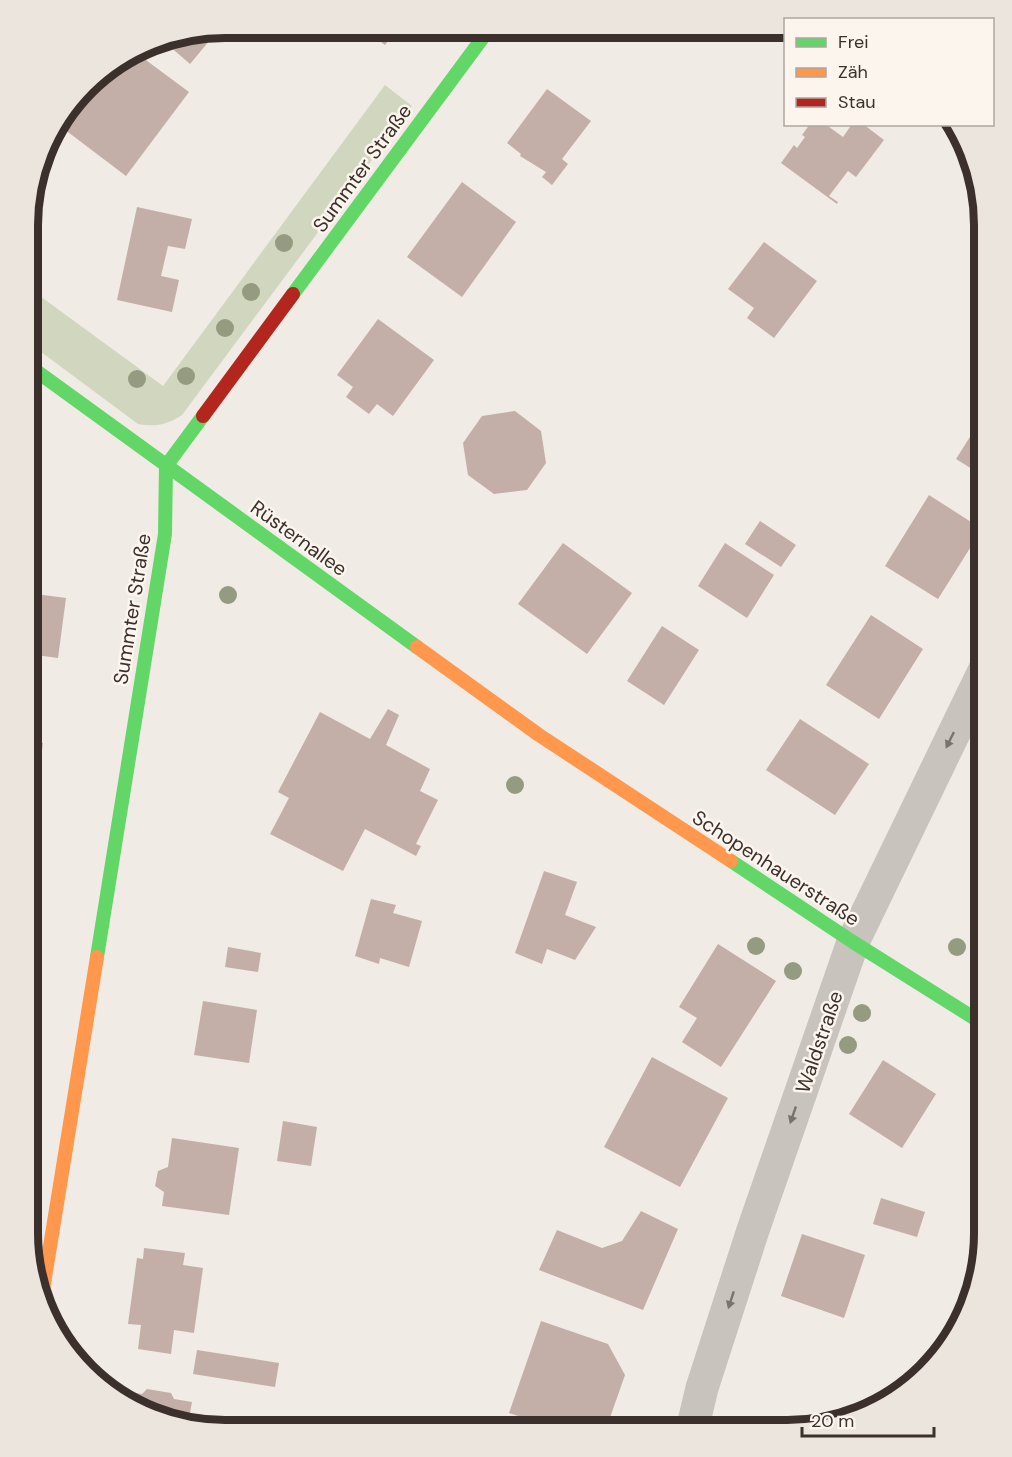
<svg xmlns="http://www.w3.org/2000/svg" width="1012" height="1457" font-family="'DM Sans',sans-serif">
	<rect width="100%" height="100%" fill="#f0ebe5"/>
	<path fill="#d1d6bf" d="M385 85 412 106 182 415C167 425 155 427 138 424L29 343V288L163 386Z"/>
	<path fill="#c3afa7" d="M360 27H386L398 28 385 45Z
		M220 28 190 64 160 38H161Z
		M135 52 189 92 126 176 56 123 95 76Z
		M547 89 591 121 562 159 568 164 552 185 542 177 546 172 520 156 521 154 507 143Z
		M810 124H825L843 137 852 124H863L884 140 856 177 848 171 829 196 838 202 837 204 781 163 794 145 797 148 805 137 802 135Z
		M462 182 516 222 462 297 407 257Z
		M137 207 192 219 185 249 168 246 161 276 179 280 172 312 117 300Z
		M764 242 817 281 774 338 747 318 754 308 728 289Z
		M378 319 434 360 393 416 377 404 369 414 346 397 353 387 337 375Z
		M515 411 541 431 546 463 527 490 494 494 468 475 463 443 482 416Z
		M985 413V477L956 459Z
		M929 495 982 529 938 599 885 566Z
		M760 521 796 545 781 567 745 544Z
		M563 543 632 593 587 654 518 604Z
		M725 543 774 575 747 618 698 586Z
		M28 593 66 598 58 658 28 654Z
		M871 615 923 649 879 719 826 685Z
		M662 626 699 650 664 705 627 681Z
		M388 709 399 715 386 745 430 769 420 791 438 800 416 844 421 846 416 856 365 829 343 871 270 834 289 798 278 792 320 712 370 739Z
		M800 719 869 764 835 815 766 770Z
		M28 741 43 743 35 801 28 799Z
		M544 871 577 882 565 915 596 927 575 960 547 949 542 964 515 953Z
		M371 899 396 905 393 913 422 921 409 967 380 958 379 964 355 956Z
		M718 944 776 981 721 1067 682 1042 697 1018 679 1007Z
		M228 947 261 953 258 972 225 967Z
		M203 1001 257 1010 249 1063 194 1055Z
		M652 1057 728 1098 680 1187 604 1147Z
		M883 1060 936 1094 902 1148 849 1114Z
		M283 1121 317 1127 311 1166 277 1161Z
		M172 1138 239 1148 229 1215 162 1206 164 1192 155 1186 158 1171 168 1167Z
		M881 1198 925 1212 917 1237 873 1224Z
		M641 1211 678 1229 643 1310 539 1270 557 1230 602 1248 622 1241Z
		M802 1234 865 1255 844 1318 781 1296Z
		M144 1248 185 1253 183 1265 203 1268 194 1333 174 1330 171 1354 138 1349 141 1325 128 1324 137 1258 143 1259Z
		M541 1321 608 1344 625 1375 606 1429H558L509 1413Z
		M197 1350 279 1363 275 1387 193 1374Z
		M114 1389 142 1394 147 1389 171 1393 174 1399 192 1402 188 1424 114 1393Z
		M297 1417 358 1428V1429H295Z"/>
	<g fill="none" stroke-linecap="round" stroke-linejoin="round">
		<path stroke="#c9c3be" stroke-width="33" d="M692 1430 702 1388 753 1230 853 942 985 669"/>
		<path stroke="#63d668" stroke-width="14" d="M293 294 490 28
			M28 365 417 647
			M731 861 853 942 985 1025
			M97 957 165 534 166 466 203 416"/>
		<path stroke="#ff974d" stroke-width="14" d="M417 647 539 735 731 861
			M42 1296 97 957"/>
		<path stroke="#b3261e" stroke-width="14" d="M203 416 293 294"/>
	</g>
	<g fill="#959b80">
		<circle cx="284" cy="243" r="9"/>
		<circle cx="251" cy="292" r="9"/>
		<circle cx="225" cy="328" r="9"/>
		<circle cx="186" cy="376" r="9"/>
		<circle cx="137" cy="379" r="9"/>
		<circle cx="228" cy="595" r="9"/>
		<circle cx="515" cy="785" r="9"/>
		<circle cx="756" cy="946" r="9"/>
		<circle cx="957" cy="947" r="9"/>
		<circle cx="793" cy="971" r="9"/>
		<circle cx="862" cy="1013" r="9"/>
		<circle cx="848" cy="1045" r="9"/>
	</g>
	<defs><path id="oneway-solid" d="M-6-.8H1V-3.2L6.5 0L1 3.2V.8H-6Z" transform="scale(1.5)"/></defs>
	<g fill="#7b726d">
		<use href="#oneway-solid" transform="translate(950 740) rotate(116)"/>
		<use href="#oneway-solid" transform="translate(793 1115) rotate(109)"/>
		<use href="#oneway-solid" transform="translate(731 1300) rotate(108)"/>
	</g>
	<g text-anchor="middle" stroke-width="5" stroke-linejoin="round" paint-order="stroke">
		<g font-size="20" fill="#3b302b" stroke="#fbf5ee">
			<text transform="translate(362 168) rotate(-54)" y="7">Summter Straße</text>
			<text transform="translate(299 538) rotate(36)" y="7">Rüsternallee</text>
			<text transform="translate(132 609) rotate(-81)" y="7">Summter Straße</text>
			<text transform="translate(776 868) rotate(33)" y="7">Schopenhauerstraße</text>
			<text transform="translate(819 1042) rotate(-71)" y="7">Waldstraße</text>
		</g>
	</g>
	<path d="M0 0H1012V1457H0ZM225 38H787A187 187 0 0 1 974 225V1233A187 187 0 0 1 787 1420H225A187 187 0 0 1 38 1233V225A187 187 0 0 1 225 38Z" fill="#ece5de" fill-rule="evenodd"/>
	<path fill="none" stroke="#3b302b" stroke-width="8" d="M225 38H787A187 187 0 0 1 974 225V1233A187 187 0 0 1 787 1420H225A187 187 0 0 1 38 1233V225A187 187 0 0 1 225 38Z"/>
	<rect x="784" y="18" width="210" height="108" fill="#fbf5ee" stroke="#aea6a0" stroke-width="1.5"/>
	<rect x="796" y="38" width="30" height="9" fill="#63d668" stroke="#aea6a0" stroke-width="1.5"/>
	<text x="838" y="48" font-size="18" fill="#3b302b">Frei</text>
	<rect x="796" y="68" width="30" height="9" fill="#ff974d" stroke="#aea6a0" stroke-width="1.5"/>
	<text x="838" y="78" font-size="18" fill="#3b302b">Zäh</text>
	<rect x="796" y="98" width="30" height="9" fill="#b3261e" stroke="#aea6a0" stroke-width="1.5"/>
	<text x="838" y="108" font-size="18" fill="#3b302b">Stau</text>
	<path d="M802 1427v9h132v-9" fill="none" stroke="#3b302b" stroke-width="3"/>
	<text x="811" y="1427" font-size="18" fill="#3b302b" stroke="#fbf5ee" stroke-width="4.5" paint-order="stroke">20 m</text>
</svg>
